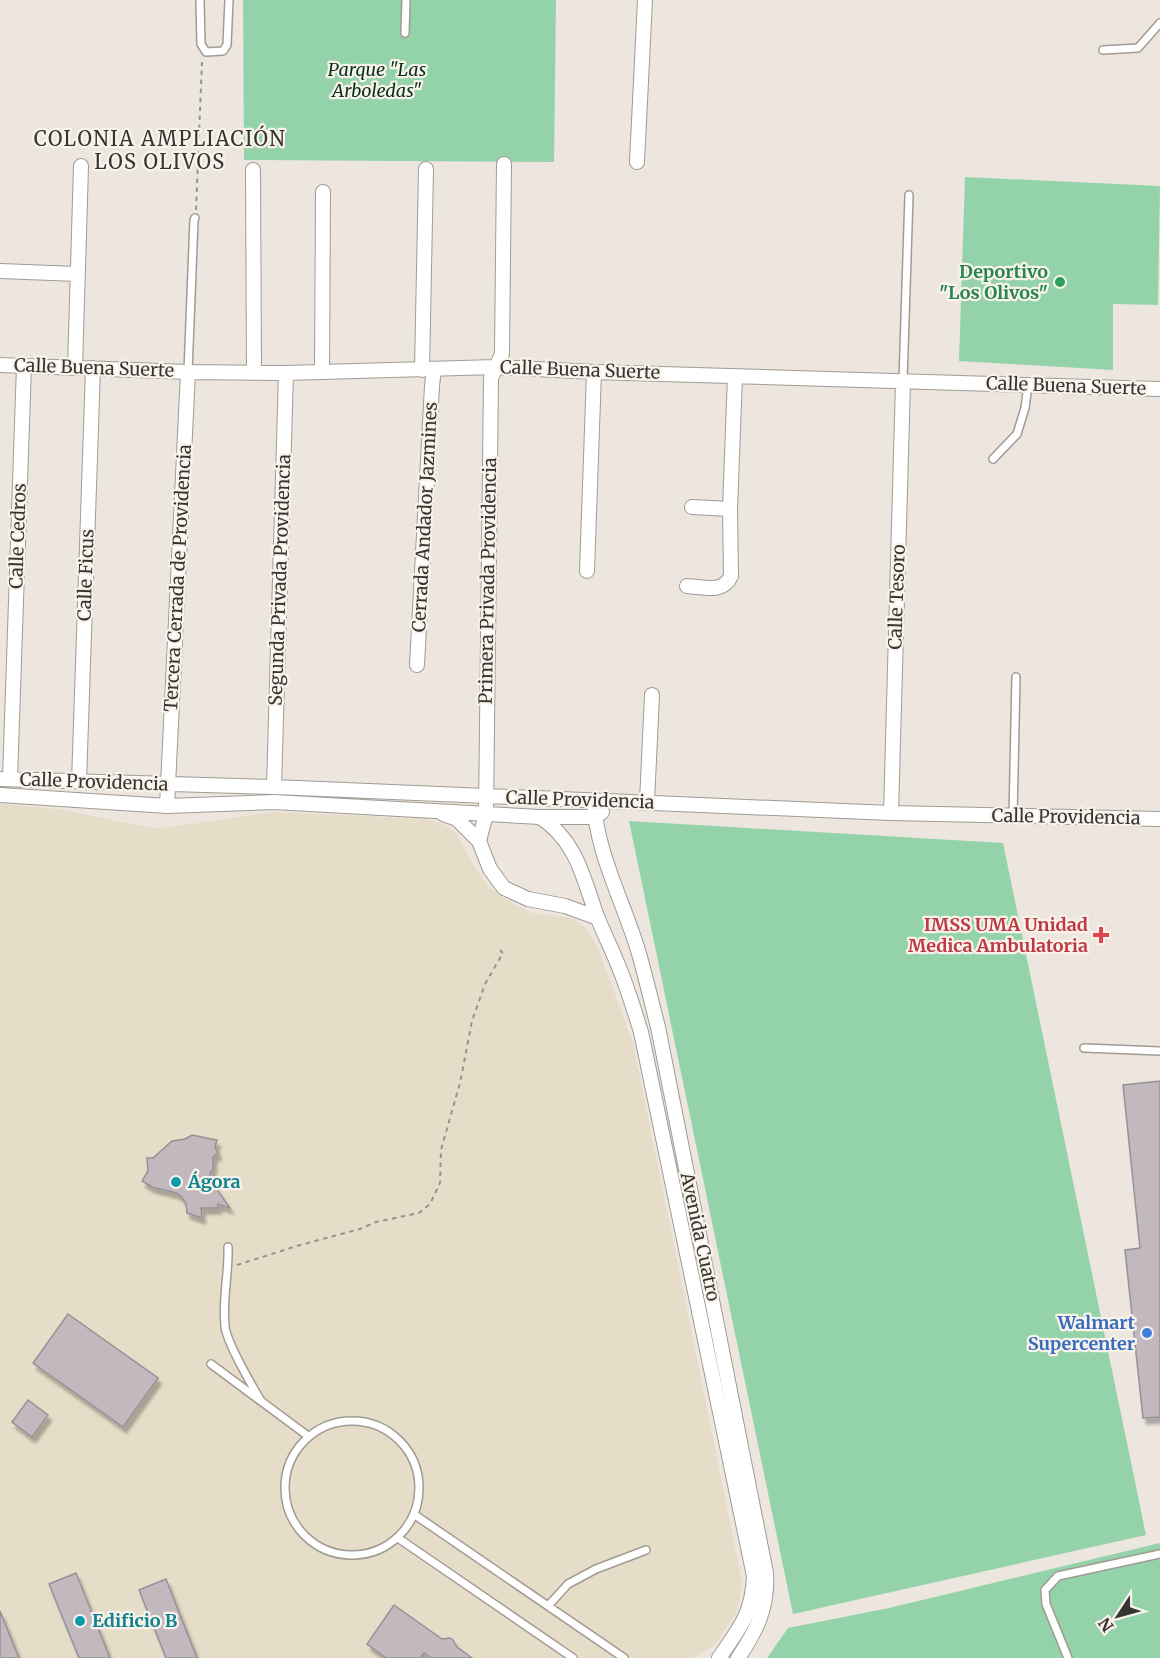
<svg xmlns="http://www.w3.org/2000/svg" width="1160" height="1658" font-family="Merriweather,serif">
	<defs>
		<filter id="shadow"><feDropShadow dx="3.5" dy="6" stdDeviation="1.5" flood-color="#0004"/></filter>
	</defs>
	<rect width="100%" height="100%" fill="#ece6df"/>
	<path fill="#e5ddc7" d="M0 804 57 809 152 828 171 827 273 812 426 819 446 825 457 835 475 868 490 888 513 904 533 913 572 918 586 928 598 948 633 1043 742 1581 740 1598 735 1615 716 1644 693 1658H0Z"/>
	<path fill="#94d3aa" d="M243 0H556L554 162 244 160Z
		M965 177 1160 186 1158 305 1113 304V370L959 361Z
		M629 821 1003 843 1146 1535 793 1614Z
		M1160 1543V1658H767L788 1628 889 1608Z"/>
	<path fill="#c1b9be" stroke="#989096" stroke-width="1.5" filter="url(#shadow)" d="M1160 1081V1417L1143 1418 1125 1250 1140 1248 1123 1085Z
		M192 1135 217 1140 215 1147 218 1153 213 1157V1169L210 1173 211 1181 230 1208 218 1204V1208H201L202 1218 187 1213 186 1204 181 1196 176 1193 152 1187 142 1181 148 1171 147 1158H153L172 1141 185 1139Z
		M68 1314 158 1378 123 1427 33 1363Z
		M28 1400 48 1415 32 1437 12 1422Z
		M76 1573 110 1658H79L49 1584Z
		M166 1579 197 1658H166L139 1590Z
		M394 1605 442 1639 450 1638 453 1640 457 1647 472 1658H431L424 1653 420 1658H386L367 1644Z
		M0 1611 19 1658H0Z"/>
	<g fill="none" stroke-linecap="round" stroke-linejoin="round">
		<defs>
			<path id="service" d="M200 0 201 44 206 52 223 51 227 45 229 0
				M405 33 406 0
				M1103 50 1138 48 1160 23
				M188 372 194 220 195 218
				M903 381 909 195
				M993 459 1017 434 1025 408 1028 385
				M1013 816 1016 677
				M1084 1048 1160 1051
				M228 1247C229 1273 222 1300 225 1326 226 1341 252 1386 261 1401
				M211 1364 308 1436
				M285 1488a67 67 0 1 1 134 0a67 67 0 1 1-134 0Z
				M415 1515 624 1658
				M398 1538 573 1658
				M548 1606 568 1584 596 1569 646 1550
				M1068 1658 1046 1604 1045 1590 1058 1576 1160 1554"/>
			<path id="minor" d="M637 162 645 0
				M253 170 254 372
				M0 271 77 274
				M0 365 188 372 286 373 496 367 594 372 1160 389
				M75 368 81 166
				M422 370 426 169
				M322 372 323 192
				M692 507 730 509
				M587 571 594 372
				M687 586C704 587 723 594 731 576L730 509 735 376
				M417 665 432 386 434 369
				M0 779 274 787 891 813 1160 819
				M10 779 24 365
				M79 782 93 368
				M274 787 286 373
				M0 795 167 806 274 802 540 817H595L602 812
				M594 801C596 851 622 899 637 947 645 973 651 1001 658 1027L766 1573C768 1608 757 1630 738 1658
				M647 802 652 695
				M167 806 188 372
				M891 813 903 382
				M443 814 457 819 479 841 490 869 504 888 528 899 565 906 598 918
				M540 817C578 842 583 879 598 919 606 938 615 956 622 975 629 993 635 1013 641 1032L754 1576C752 1615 740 1627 719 1658
				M479 841 486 814 491 378 502 354 504 164"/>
		</defs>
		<use href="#service" stroke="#a19b94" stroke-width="10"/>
		<use href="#minor" stroke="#a19b94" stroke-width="16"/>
		<path stroke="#96928d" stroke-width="2" stroke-dasharray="4.5 4.5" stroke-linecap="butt" d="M196 210 202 62
			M237 1265 300 1245 360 1229 376 1222 419 1213 430 1204 440 1183 441 1150 460 1083 472 1021 485 984 503 953 500 950"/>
		<use href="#service" stroke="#fff" stroke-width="7"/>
		<use href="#minor" stroke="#fff" stroke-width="14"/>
	</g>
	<circle fill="#2e9e5b" stroke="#faf3ec" stroke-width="2" cx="1060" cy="282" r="6"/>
	<path fill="#e0444e" stroke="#faf3ec" stroke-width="2" d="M1098 926h6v6h6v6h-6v6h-6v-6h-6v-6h6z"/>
	<g fill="#0f9aa8" stroke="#faf3ec" stroke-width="2">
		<circle cx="176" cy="1182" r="6"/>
		<circle cx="80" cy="1621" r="6"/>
	</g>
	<circle fill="#3f7fe0" stroke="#faf3ec" stroke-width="2" cx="1147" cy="1333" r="6"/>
	<g text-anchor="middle" stroke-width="4.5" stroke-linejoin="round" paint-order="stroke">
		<g font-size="18" font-style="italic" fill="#07321b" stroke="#faf3ec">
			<text x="377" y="76">Parque "Las<tspan x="377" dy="21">Arboledas"</tspan></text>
		</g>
		<g font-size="18" font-weight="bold" fill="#27864d" stroke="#faf3ec" text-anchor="end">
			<text x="1048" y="278">Deportivo<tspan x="1048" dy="21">"Los Olivos"</tspan></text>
		</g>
		<g font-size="18" fill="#373532" stroke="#faf3ec">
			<text transform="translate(94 368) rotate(2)" y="6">Calle Buena Suerte</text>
			<text transform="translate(580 370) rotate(2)" y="6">Calle Buena Suerte</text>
			<text transform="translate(1066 386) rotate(2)" y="6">Calle Buena Suerte</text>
			<text transform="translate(425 517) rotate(-87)" y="6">Cerrada Andador Jazmines</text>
			<text transform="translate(18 536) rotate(-88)" y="6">Calle Cedros</text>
			<text transform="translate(86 575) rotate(-88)" y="6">Calle Ficus</text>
			<text transform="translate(178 578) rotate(-87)" y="6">Tercera Cerrada de Providencia</text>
			<text transform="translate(280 580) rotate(-88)" y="6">Segunda Privada Providencia</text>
			<text transform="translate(488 581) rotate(-89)" y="6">Primera Privada Providencia</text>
			<text transform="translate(897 597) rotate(-88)" y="6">Calle Tesoro</text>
			<text transform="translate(94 782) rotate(2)" y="6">Calle Providencia</text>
			<text transform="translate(580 800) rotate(2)" y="6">Calle Providencia</text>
			<text transform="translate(1066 817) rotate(1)" y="6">Calle Providencia</text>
			<text transform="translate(700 1237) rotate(78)" y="6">Avenida Cuatro</text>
		</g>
		<g font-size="18" font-weight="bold" fill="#be3a42" stroke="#faf3ec" text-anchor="end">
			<text x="1088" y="931">IMSS UMA Unidad<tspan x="1088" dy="21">Medica Ambulatoria</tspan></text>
		</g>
		<g font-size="18" font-weight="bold" fill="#0d838f" stroke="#faf3ec" text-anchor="start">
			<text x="188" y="1188">Ágora</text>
			<text x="92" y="1627">Edificio B</text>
		</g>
		<g font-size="18" font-weight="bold" fill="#366cbe" stroke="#faf3ec" text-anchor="end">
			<text x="1135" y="1329">Walmart<tspan x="1135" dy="21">Supercenter</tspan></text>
		</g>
		<g font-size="20" letter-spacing="1.5" fill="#373532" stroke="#faf3ec">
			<text x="160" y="146">COLONIA AMPLIACIÓN<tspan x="160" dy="23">LOS OLIVOS</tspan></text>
		</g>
	</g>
	<g transform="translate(1118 1616) rotate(234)" stroke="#faf3ec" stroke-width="4.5" paint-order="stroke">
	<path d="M0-4.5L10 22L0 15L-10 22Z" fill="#373532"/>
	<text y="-9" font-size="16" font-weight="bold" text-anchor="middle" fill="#373532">N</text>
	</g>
</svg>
